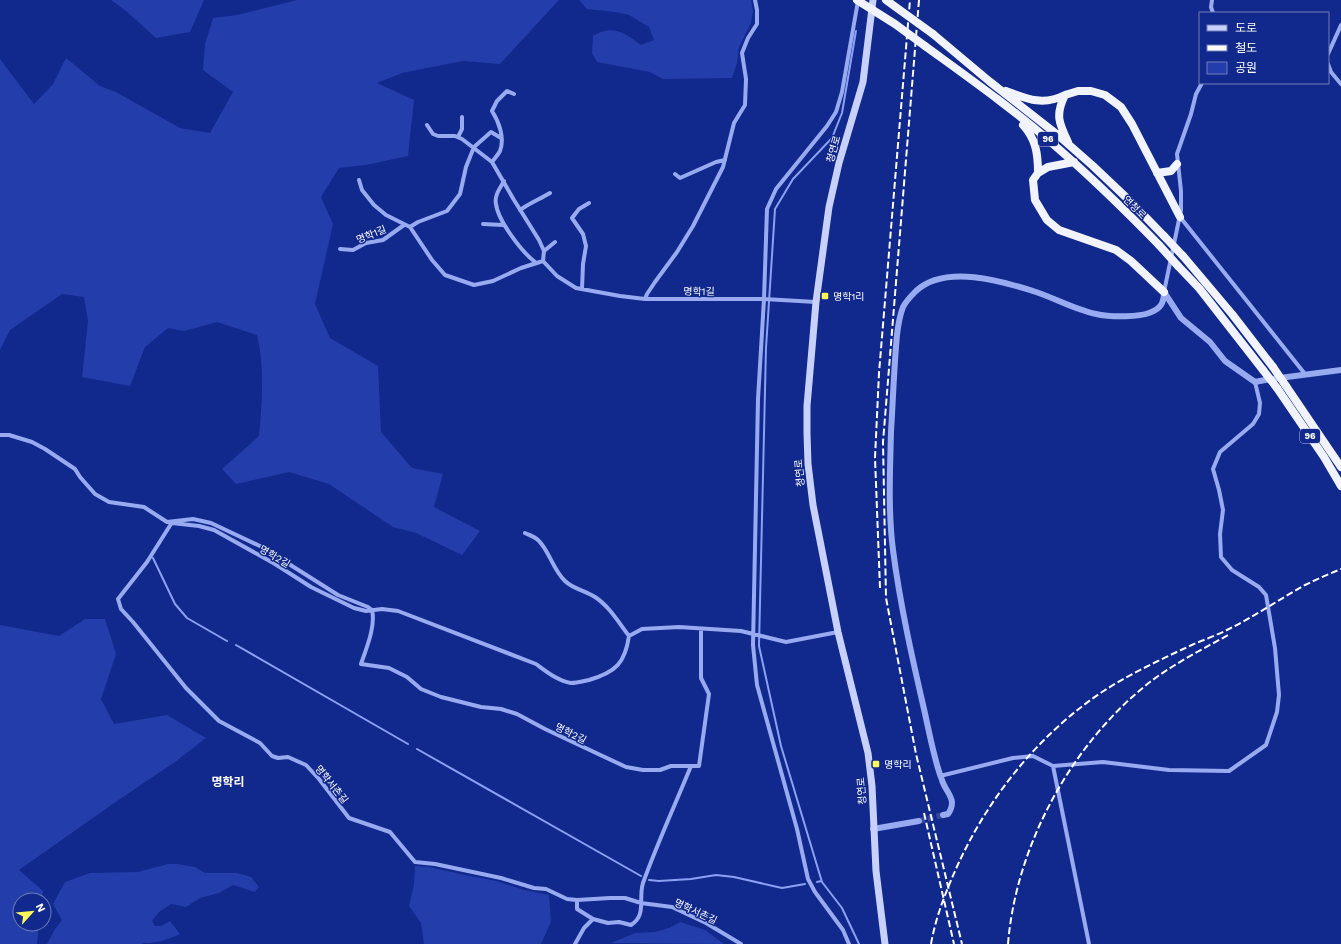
<svg xmlns="http://www.w3.org/2000/svg" width="1341" height="944" font-family="'Work Sans','Noto Sans KR',sans-serif">
	<rect width="100%" height="100%" fill="#11288c"/>
	<path fill="#233eab" d="M111 0H204L190 32 156 38 126 11Z
		M297 0H559L500 64 463 61 402 73 377 83 414 100 408 156 366 165 339 168 321 197 333 224 315 304 330 338 378 366 381 432 412 468 443 474 434 507 480 531 462 555 416 533 393 527 329 484 289 472 236 484 222 469 259 436C262 403 265 368 257 335L217 322 184 331 168 328 145 347 130 386 82 377 88 321 84 297 62 294 10 330 0 350V59L34 104 53 84 66 58 100 86 116 92 180 128 210 133 233 92 203 70 205 44 213 18 237 15Z
		M579 0H751L753 11 751 23 739 47 737 63 732 78 663 79 650 72 597 62 592 53 593 36C614 24 624 33 641 45L654 40 649 27 629 15 616 12 587 9Z
		M85 619H105L116 654 101 699 114 724 167 715 206 738 175 762 120 799 19 870 43 891 42 900H20V924H39L37 944H0V625L59 636Z
		M168 864H177L195 867 205 873H237L251 877 259 887 255 892 233 885 219 893 200 898 186 907 171 904 159 912 152 921 155 926H161L170 921 180 934C169 939 155 944 144 943L142 944H47L55 929 62 920 53 904 65 882 90 873 138 872Z
		M415 866 429 867 465 875 496 881 524 890 549 895 551 922 541 944H424L421 923 409 906 414 884Z
		M680 922 705 930 724 944 611 943 635 933 655 932 669 928Z"/>
	<g fill="none" stroke-linecap="round" stroke-linejoin="round">
		<path stroke="#8aa1f5" stroke-width="2" d="M856 31 842 113 832 138 793 179 775 209 766 348 759 646 781 746 822 882 842 908 859 944
			M153 558 175 604 187 618 227 641
			M236 645 408 744
			M417 749 641 876
			M649 880 659 881 691 879 716 875 734 877 782 888 805 884
			M817 882 821 881"/>
		<path stroke="#35489d" stroke-width="6" stroke-dasharray="6 3" stroke-linecap="butt" d="M919 821 943 815"/>
		<path stroke="#98abf1" stroke-width="4" d="M1212 0 1211 7 1213 13
			M1328 54 1341 25
			M1328 64 1331 72 1341 84
			M427 125 433 134 438 136H455L462 139 492 162 514 200 539 240 544 251 543 261 557 276 576 288 620 296 645 299H764L816 302
			M458 137 462 129V117
			M492 162C495 158 498 155 500 151 505 138 499 122 492 111L497 101 507 91 514 94
			M675 174 680 178 716 162 725 160
			M359 180 362 190 374 205 386 215 410 227 432 260 445 275 474 285 493 281 521 268 543 261
			M504 181C500 188 494 196 496 204 498 221 522 252 535 262
			M520 210C530 203 540 199 550 193
			M1180 217 1305 374
			M483 224 503 225
			M410 227 418 222 447 211 460 194 466 167 474 147 491 132 501 138
			M340 249 353 250 366 243 383 240 404 225
			M544 251 555 242
			M582 289 583 264 586 246 583 234 572 218 579 209 589 203
			M1164 292 1181 210V191L1177 154 1191 114 1196 94 1202 83
			M645 299 647 294 655 282 677 252 693 226 723 167 734 123 745 105 746 79 742 53 748 38 757 24V10L755 0
			M0 435H9L32 442 45 449 75 469 80 477 95 494 109 502 144 507 167 522 193 519 211 523 262 547 338 595 368 607 372 610C376 626 366 649 361 664L389 668 407 677 421 689 441 697 481 707 501 709 517 714 545 729 626 767 643 770H660L671 766H699L709 694 701 678V629
			M172 523 199 526 214 530 275 564 311 587 354 608 366 611 382 609 398 611 536 664C547 672 558 681 571 683 576 683 584 681 589 680 616 672 625 663 629 636
			M171 524 147 562 118 599 121 609 133 622 186 688 219 721 260 743 272 756 278 758 288 757 306 765 319 779 349 818 390 832 415 862 435 864 501 878 534 888 546 889 567 899 577 900 610 898H625L641 903 672 907 706 923 741 944
			M525 533C529 535 535 537 538 540 549 550 553 570 565 581 573 589 586 591 595 597 609 606 619 623 629 636L642 629 679 627 741 631 786 642 838 632
			M940 776 1013 758 1033 756 1053 766
			M577 900V909L593 919 608 923 619 922 631 925C647 915 638 899 643 883 657 844 675 805 691 766
			M575 944 584 928 593 919
			M849 944 843 930 815 892 808 879 797 829 757 685 753 645 758 399 764 299 767 209 776 189 827 126 836 112 842 92 858 1
			M1089 944 1053 766 1103 762 1169 770 1229 771 1266 745 1277 712 1279 695 1275 648 1266 595 1259 587 1232 570 1221 557 1220 534 1223 510 1219 490 1213 469 1220 452 1253 424 1259 414 1260 403 1255 382"/>
		<path stroke="#98abf1" stroke-width="6" d="M943 815 948 814C951 810 952 807 952 802 951 794 944 788 942 780 934 760 929 731 924 709 912 657 900 604 893 550 888 511 890 471 891 432 893 400 894 367 897 335 898 326 900 315 903 307 906 301 911 296 916 291 945 264 1002 281 1036 292 1057 299 1079 312 1101 315 1113 317 1139 317 1149 313 1160 309 1164 304 1164 292L1181 318 1210 342 1225 361 1255 382 1265 380 1341 370
			M873 829 919 821"/>
		<path stroke="#c7d1fc" stroke-width="7" d="M873 0 863 82 839 163 829 207 816 302 807 406V433L808 464 813 505 838 632 868 753 872 786 876 871 885 944"/>
		<path stroke="#f1f3ff" stroke-width="8" d="M933 34 989 81 1059 136 1093 166 1131 202 1164 236
			M925 46C969 78 1013 109 1053 144 1090 176 1125 210 1159 245
			M1006 91C1027 99 1043 106 1065 95 1055 115 1059 123 1068 142
			M1065 95 1078 91H1091L1105 95 1121 107 1132 124 1180 217
			M1023 125C1036 139 1038 154 1038 173L1048 167 1074 162
			M1038 173 1033 180 1035 200 1047 220 1059 230 1116 250 1131 261 1164 292
			M1157 173 1171 171 1177 164
			M1183 256 1232 314 1273 367
			M1178 266 1199 288 1263 370
			M1286 386 1341 467
			M1277 388 1324 457 1341 486"/>
		<path stroke="#fff" stroke-width="2" stroke-dasharray="7 3" stroke-linecap="butt" d="M919 0 883 442 886 598 916 754 962 944
			M880 588 875 458 879 373 910 0
			M924 813 954 944
			M931 944C935 921 943 899 952 878 983 804 1035 737 1102 692 1131 673 1164 658 1196 643 1207 639 1219 634 1229 629 1255 616 1280 599 1305 585 1317 579 1329 574 1341 569
			M1008 944C1016 845 1072 743 1150 682 1175 663 1203 649 1230 634"/>
		<path stroke="#f1f3ff" stroke-width="8" d="M857 0 895 24 925 46
			M886 0 933 34
			M1164 236 1183 256
			M1159 245 1178 266
			M1273 367 1286 386
			M1263 370 1277 388"/>
	</g>
	<g fill="#fff859" stroke="#11288c" stroke-width="1.5">
		<rect x="821" y="292" width="8" height="8" rx="2"/>
		<rect x="872" y="760" width="8" height="8" rx="2"/>
	</g>
	<g text-anchor="middle" stroke-width="3" stroke-linejoin="round" paint-order="stroke">
		<g fill="#11288c" stroke="#b8bedc" stroke-width="1">
			<rect x="1038" y="132" width="20" height="14" rx="3"/>
			<rect x="1300" y="429" width="20" height="14" rx="3"/>
		</g>
		<g font-size="9" font-weight="bold" fill="#fff">
			<text x="1048" y="142">96</text>
			<text x="1310" y="439">96</text>
		</g>
		<g font-size="10" fill="#fff" stroke="#11288c">
			<text transform="translate(833 149) rotate(-74)" y="4">청연로</text>
			<text transform="translate(1135 207) rotate(45)" y="4">연청로</text>
			<text transform="translate(371 234) rotate(-22)" y="4">명학1길</text>
			<text transform="translate(699 291) rotate(1)" y="4">명학1길</text>
			<text transform="translate(799 473) rotate(-95)" y="4">청연로</text>
			<text transform="translate(275 556) rotate(30)" y="4">명학2길</text>
			<text transform="translate(571 733) rotate(26)" y="4">명학2길</text>
			<text transform="translate(332 784) rotate(51)" y="4">명학서촌길</text>
			<text transform="translate(861 791) rotate(-94)" y="4">청연로</text>
			<text transform="translate(696 911) rotate(25)" y="4">명학서촌길</text>
		</g>
		<g font-size="10" fill="#fff" stroke="#11288c" text-anchor="start">
			<text x="833" y="300">명학1리</text>
			<text x="884" y="768">명학리</text>
		</g>
		<g font-size="12" font-weight="bold" fill="#fff" stroke="#11288c">
			<text x="228" y="786">명학리</text>
		</g>
	</g>
	<rect x="1199" y="12" width="130" height="72" fill="#11288c" stroke="#707eba"/>
	<rect x="1207" y="25" width="20" height="6" fill="#c7d1fc" stroke="#707eba"/>
	<text x="1235" y="32" font-size="12" fill="#ffffff">도로</text>
	<rect x="1207" y="45" width="20" height="6" fill="#ffffff" stroke="#707eba"/>
	<text x="1235" y="52" font-size="12" fill="#ffffff">철도</text>
	<rect x="1207" y="62" width="20" height="12" fill="#233eab" stroke="#707eba"/>
	<text x="1235" y="72" font-size="12" fill="#ffffff">공원</text>
	<g transform="translate(32 912) rotate(63)"><circle r="19" fill="#11288c" stroke="#707eba"/>
	<path d="M0-3L7 15L0 10L-7 15Z" fill="#fff859"/>
	<text y="-6" font-size="11" font-weight="bold" text-anchor="middle" fill="#ffffff">N</text>
	</g>
</svg>
